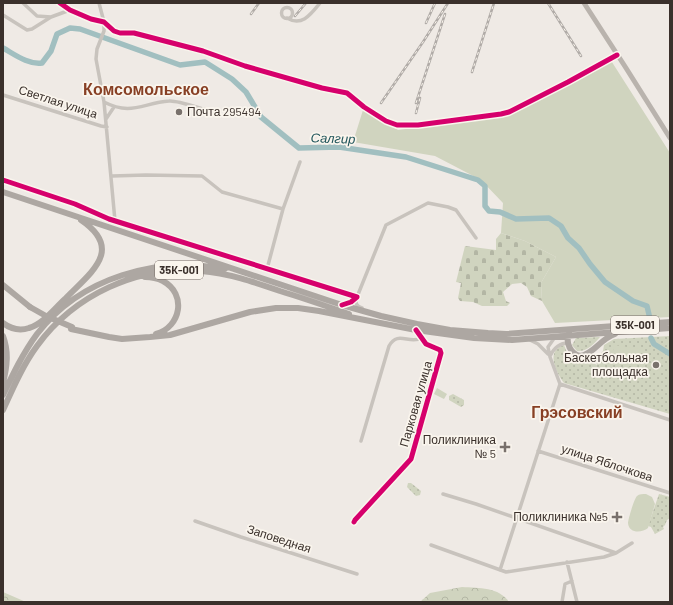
<svg xmlns="http://www.w3.org/2000/svg" width="673" height="605" font-family="Barlow,sans-serif">
	<defs>
		<pattern id="grass-dots" width="8" height="8" patternUnits="userSpaceOnUse"><rect width="8" height="8" fill="#d0d4bf"/><path d="M2 2h.1M6 6h.1" fill="none" stroke="#b3b6a4" stroke-width="1.8" stroke-linecap="round"/></pattern>
		<pattern id="forest-crowns" width="20" height="18" patternUnits="userSpaceOnUse"><rect width="20" height="18" fill="#d0d4bf"/><path d="M2 6a3 3 0 1 1 6 0M12 15a3 3 0 1 1 6 0" fill="none" stroke="#b3b6a4"/></pattern>
		<pattern id="cemetery-stones" width="16" height="16" patternUnits="userSpaceOnUse"><rect width="16" height="16" fill="#d0d4bf"/><path d="M2 7V4a2 2 0 0 1 4 0v3zM10 15v-3a2 2 0 0 1 4 0v3z" fill="#b3b6a4"/></pattern>
	</defs>
	<rect width="100%" height="100%" fill="#efeae5"/>
	<path fill="url(#grass-dots)" d="M670 336V414L564 383C556 372 545 351 564 345L568 355 571 357 578 360 586 359 597 365 596 359 603 351 604 345 614 339Z
		M600 337C594 344 587 352 577 351L572 345 576 338Z
		M453 394 464 400V405L461 407 449 400V396Z
		M408 483H411L421 491 420 495 416 496 407 487Z
		M659 494 670 497V518L667 520 665 525 663 527 664 529 655 534 651 527 648 526Z"/>
	<path fill="url(#forest-crowns)" d="M462 587C479 588 499 587 509 602H420L430 593Z
		M3 592 26 602H3Z"/>
	<path fill="url(#cemetery-stones)" d="M501 233 525 241 556 257 541 283 542 301 531 296 527 287 521 283 512 284 503 292 506 301 510 303 507 306H482L473 302 460 301 458 298 461 283 456 282 465 246 496 250V239Z"/>
	<path fill="#d0d4bf" d="M610 59 670 153V317L555 323 542 301 541 283 556 257 525 241 501 233 503 203 481 180 435 156 353 142 363 110 398 130 505 116Z
		M614 345 640 349 637 367 611 363Z
		M653 359 660 360 659 371 651 370Z
		M437 388 447 394 444 399 434 394Z
		M646 494 652 497 655 504 648 528C642 533 629 534 628 523 628 520 634 499 637 496 639 494 643 494 646 494Z"/>
	<g fill="none" stroke-linecap="round" stroke-linejoin="round">
		<path stroke="#a1bfc0" stroke-width="5.5" d="M3 48C14 54 28 65 42 63L51 51 57 34 70 28 80 29 180 65 205 62 232 79 246 92 261 117 299 148 339 147 406 157 478 180 485 186V206L489 211 500 212 516 219 549 218 561 226 568 238 579 248 590 264 605 282 633 301 647 306 650 319
			M651 338 654 344 670 354"/>
		<path stroke="#c8c3bd" stroke-width="3.5" d="M23 3 37 16 51 17
			M60 3 70 10 91 19 104 22 114 31 120 33H134L203 51 245 66 322 88 347 93 364 107 386 121 397 125H418L501 114 509 112 568 82 617 55
			M99 3 104 22V31L97 49 96 59 104 102 115 221
			M281.5 13a5.5 5.5 0 1 1 11 0a5.5 5.5 0 1 1-11 0Z
			M3 15 27 30 32 29 51 17 70 10
			M287 18C302 27 311 14 320 3
			M3 95 101 126 107 127
			M104 102C131 116 143 103 169 101 178 100 201 109 211 111
			M106 119 114 107
			M112 176 146 175 202 176 222 192 283 209
			M3 180 75 204 109 219 357 297 354 300 345 304
			M267 269 283 209 300 162
			M362 308C356 306 355 303 357 297L386 225 428 203 448 207 456 210 476 238
			M530 340 538 344 548 354
			M550 356C554 348 559 343 568 343
			M560 384 670 420
			M560 384 550 357 548 347 555 337 567 332
			M361 441 389 346C398 330 409 345 422 338
			M538 451 670 493
			M443 494 476 504 616 553
			M195 521 241 537 357 574
			M354 522 355 520 411 459 441 353 440 350 426 344 416 331
			M431 545 506 572 604 557 616 553 632 543
			M567 562 577 602
			M500 570 560 384
			M562 602 565 584 572 581"/>
		<path stroke="#b9b3ad" stroke-width="5" d="M584 3 626 68 670 138"/>
		<path stroke="#ada7a2" stroke-width="6" d="M3 192 342 305 381 316 417 324 450 330 488 333 506 334 670 322
			M145 277C151 277 157 278 163 281 187 294 181 327 156 334
			M3 285 30 307
			M3 323C11 329 20 331 29 328 43 324 54 309 65 299 90 273 125 250 81 220
			M71 329 109 337 122 339 150 337 170 335 250 312 276 308H298L319 311 416 330 474 338 512 340 670 328
			M569 334C565 343 571 354 580 356 594 354 600 339 615 334
			M3 336C9 352 7 367 3 383
			M3 395C13 374 23 353 37 334 81 277 157 256 225 269
			M3 410C13 388 23 365 37 346 74 295 138 265 201 271 228 273 254 282 280 291 303 298 326 306 349 314"/>
		<defs>
			<path id="rail" d="M548 3 581 56
				M251 14 259 3
				M295 16 306 3
				M426 23 435 3
				M472 72 494 3
				M381 103 423 42 448 3
				M416 103 445 14
				M416 113 420 98"/>
		</defs>
		<use href="#rail" stroke="#b0aba7" stroke-width="2.5"/>
		<use href="#rail" stroke="#faf5ed" stroke-width="1" stroke-dasharray="3" stroke-linecap="butt"/>
		<path stroke="#ada7a2" stroke-width="6" d="M30 307 46 316 72 327"/>
		<defs>
			<path id="cycleway" d="M60 3 70 10 91 19 104 22 114 31 120 33H134L203 51 245 66 322 88 347 93 364 107 386 121 397 125H418L501 114 509 112 568 82 617 55
				M3 180 75 204 109 219 357 297 351 302 342 305
				M354 522 355 520 411 459 441 353 440 350 426 344 416 330"/>
		</defs>
		<use href="#cycleway" stroke="#faf5ed" stroke-width="8"/>
		<use href="#cycleway" stroke="#d6006c" stroke-width="5"/>
	</g>
	<g fill="#79716c" stroke="#faf5ed" stroke-width="1.5">
		<circle cx="179" cy="112" r="4"/>
		<circle cx="656" cy="365" r="4"/>
		<path d="M503 441h4v4h4v4h-4v4h-4v-4h-4v-4h4z"/>
		<path d="M615 511h4v4h4v4h-4v4h-4v-4h-4v-4h4z"/>
	</g>
	<g text-anchor="middle" stroke-width="3.5" stroke-linejoin="round" paint-order="stroke">
		<g fill="#faf5ed" stroke="#746b65" stroke-width="1">
			<rect x="155" y="261" width="48" height="18" rx="3"/>
			<rect x="611" y="316" width="48" height="18" rx="3"/>
		</g>
		<g font-size="11" font-weight="bold" fill="#3a302b">
			<text x="179" y="274">35К-001</text>
			<text x="635" y="329">35К-001</text>
		</g>
		<g font-size="12" fill="#3a302b" stroke="#faf5ed">
			<text transform="translate(58 102) rotate(18)" y="4">Светлая улица</text>
			<text transform="translate(416 404) rotate(-74)" y="4">Парковая улица</text>
			<text transform="translate(607 463) rotate(18)" y="4">улица Яблочкова</text>
			<text transform="translate(279 539) rotate(18)" y="4">Заповедная</text>
		</g>
		<g font-size="12" fill="#3a302b" stroke="#faf5ed" text-anchor="end">
			<text x="187" y="116" text-anchor="start">Почта 295494</text>
			<text x="648" y="362">Баскетбольная<tspan x="648" dy="14">площадка</tspan></text>
			<text x="496" y="444">Поликлиника<tspan x="496" dy="14">№ 5</tspan></text>
			<text x="608" y="521">Поликлиника №5</text>
		</g>
		<g font-size="13" font-style="italic" fill="#21555b" stroke="#faf5ed">
			<text transform="translate(333 138) rotate(2)" y="5">Салгир</text>
		</g>
		<g font-size="16" font-weight="bold" fill="#884025" stroke="#faf5ed">
			<text x="146" y="95">Комсомольское</text>
			<text x="577" y="418">Грэсовский</text>
		</g>
	</g>
	<rect width="673" height="605" fill="none" stroke="#3a302b" stroke-width="8"/>
</svg>
